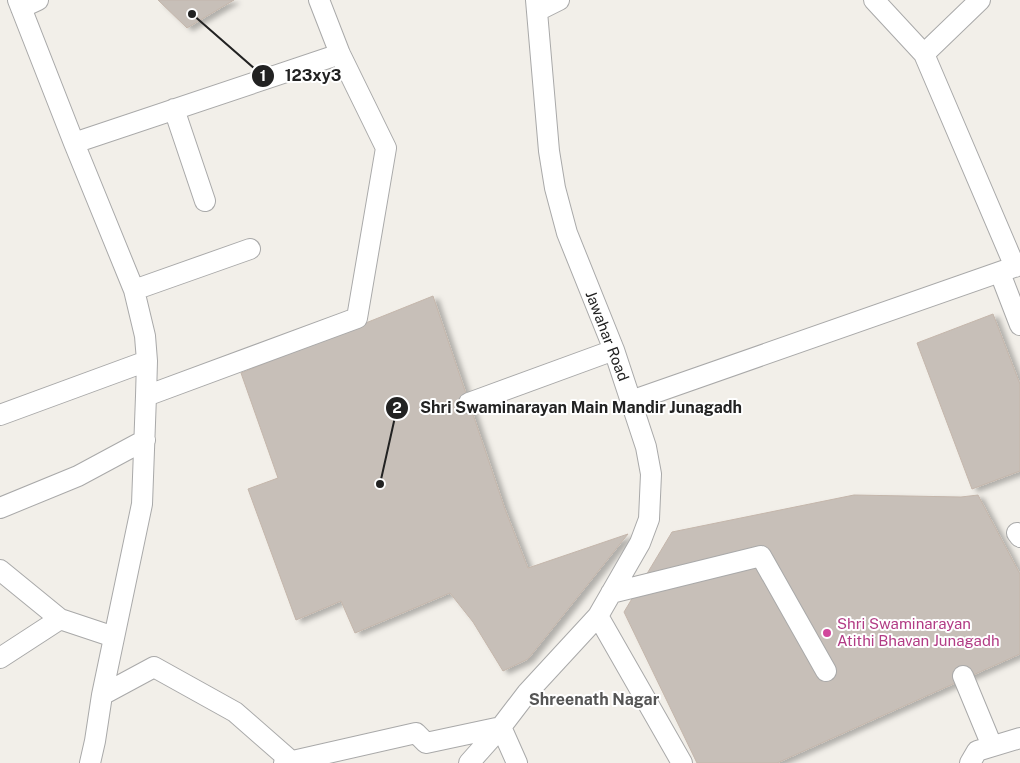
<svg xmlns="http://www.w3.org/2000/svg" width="1020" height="763" font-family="'Public Sans',sans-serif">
	<defs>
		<filter id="shadow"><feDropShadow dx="5.5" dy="3" stdDeviation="2.5" flood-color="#0004"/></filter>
	</defs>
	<rect width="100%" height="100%" fill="#f2efe9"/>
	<path fill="#c7bfb8" stroke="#c4b6ab" filter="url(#shadow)" d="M158 0H234L187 28Z
		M433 296 505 509 528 568 628 534 528 659 503 671 473 622 450 593 355 633 341 601 296 620 248 489 278 478 241 373Z
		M993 314 1020 384V471L972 489 917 343Z
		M854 495 961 497 978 495 1020 574V654L777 763H697L624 612 672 532Z"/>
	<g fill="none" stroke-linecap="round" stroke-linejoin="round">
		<defs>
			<path id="minor" d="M18 0 74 143 134 290 145 336 147 361 146 396 142 504 102 695 95 741 90 763
				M874 0 924 54 1015 267
				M21 8 38 0
				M537 11 559 0
				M924 54 980 0
				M174 109 205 201
				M74 143 340 54
				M1000 273 1020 325
				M134 290 250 249
				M146 396 357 318 386 148 340 54 319 0
				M631 401 1020 265
				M469 403 614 350
				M0 415 147 361
				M0 508 78 476 145 440
				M1017 533 1020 537
				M0 570 60 619
				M611 593 761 556 826 671
				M598 616 682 763
				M0 658 60 619 114 637
				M963 676 992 746
				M102 695 154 667 235 712 291 761
				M284 763 416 733 426 743 501 727 517 763
				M469 763 501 727 527 693 598 616 640 543 649 519 651 474 646 447 614 350 567 233 555 188 549 151 536 0
				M970 763 977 751 1020 738"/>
		</defs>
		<use href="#minor" stroke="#a9a9a9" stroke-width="22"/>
		<use href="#minor" stroke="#fff" stroke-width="20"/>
	</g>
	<circle fill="#d1479c" stroke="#fff" stroke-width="2" cx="827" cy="633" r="5"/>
	<g text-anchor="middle" stroke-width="4" stroke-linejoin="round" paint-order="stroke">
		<g font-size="15" fill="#222" stroke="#fff">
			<text transform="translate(607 336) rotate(69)" y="5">Jawahar Road</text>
		</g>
		<g font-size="15" fill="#b23c85" stroke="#fff" text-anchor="start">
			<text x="837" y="629">Shri Swaminarayan<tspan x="837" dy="17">Atithi Bhavan Junagadh</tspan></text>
		</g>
		<g font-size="16" font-weight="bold" fill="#555" stroke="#fff">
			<text x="594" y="705">Shreenath Nagar</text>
		</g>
	</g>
	<path fill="none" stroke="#222" stroke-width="2" d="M192 14L263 76M380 484L397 408"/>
	<g fill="#222" stroke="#fff" stroke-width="2">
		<circle cx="192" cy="14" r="5"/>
		<circle cx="380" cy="484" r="5"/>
		<circle cx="263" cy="76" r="12"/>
		<circle cx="397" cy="408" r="12"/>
	</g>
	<g font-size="15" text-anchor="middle" font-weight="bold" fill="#fff">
		<text x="263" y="81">1</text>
		<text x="397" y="413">2</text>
	</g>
	<g font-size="16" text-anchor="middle" font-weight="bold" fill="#222" stroke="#fff" stroke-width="4" stroke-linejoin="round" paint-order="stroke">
		<text x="313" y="81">123xy3</text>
		<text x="581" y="413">Shri Swaminarayan Main Mandir Junagadh</text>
	</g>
</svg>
